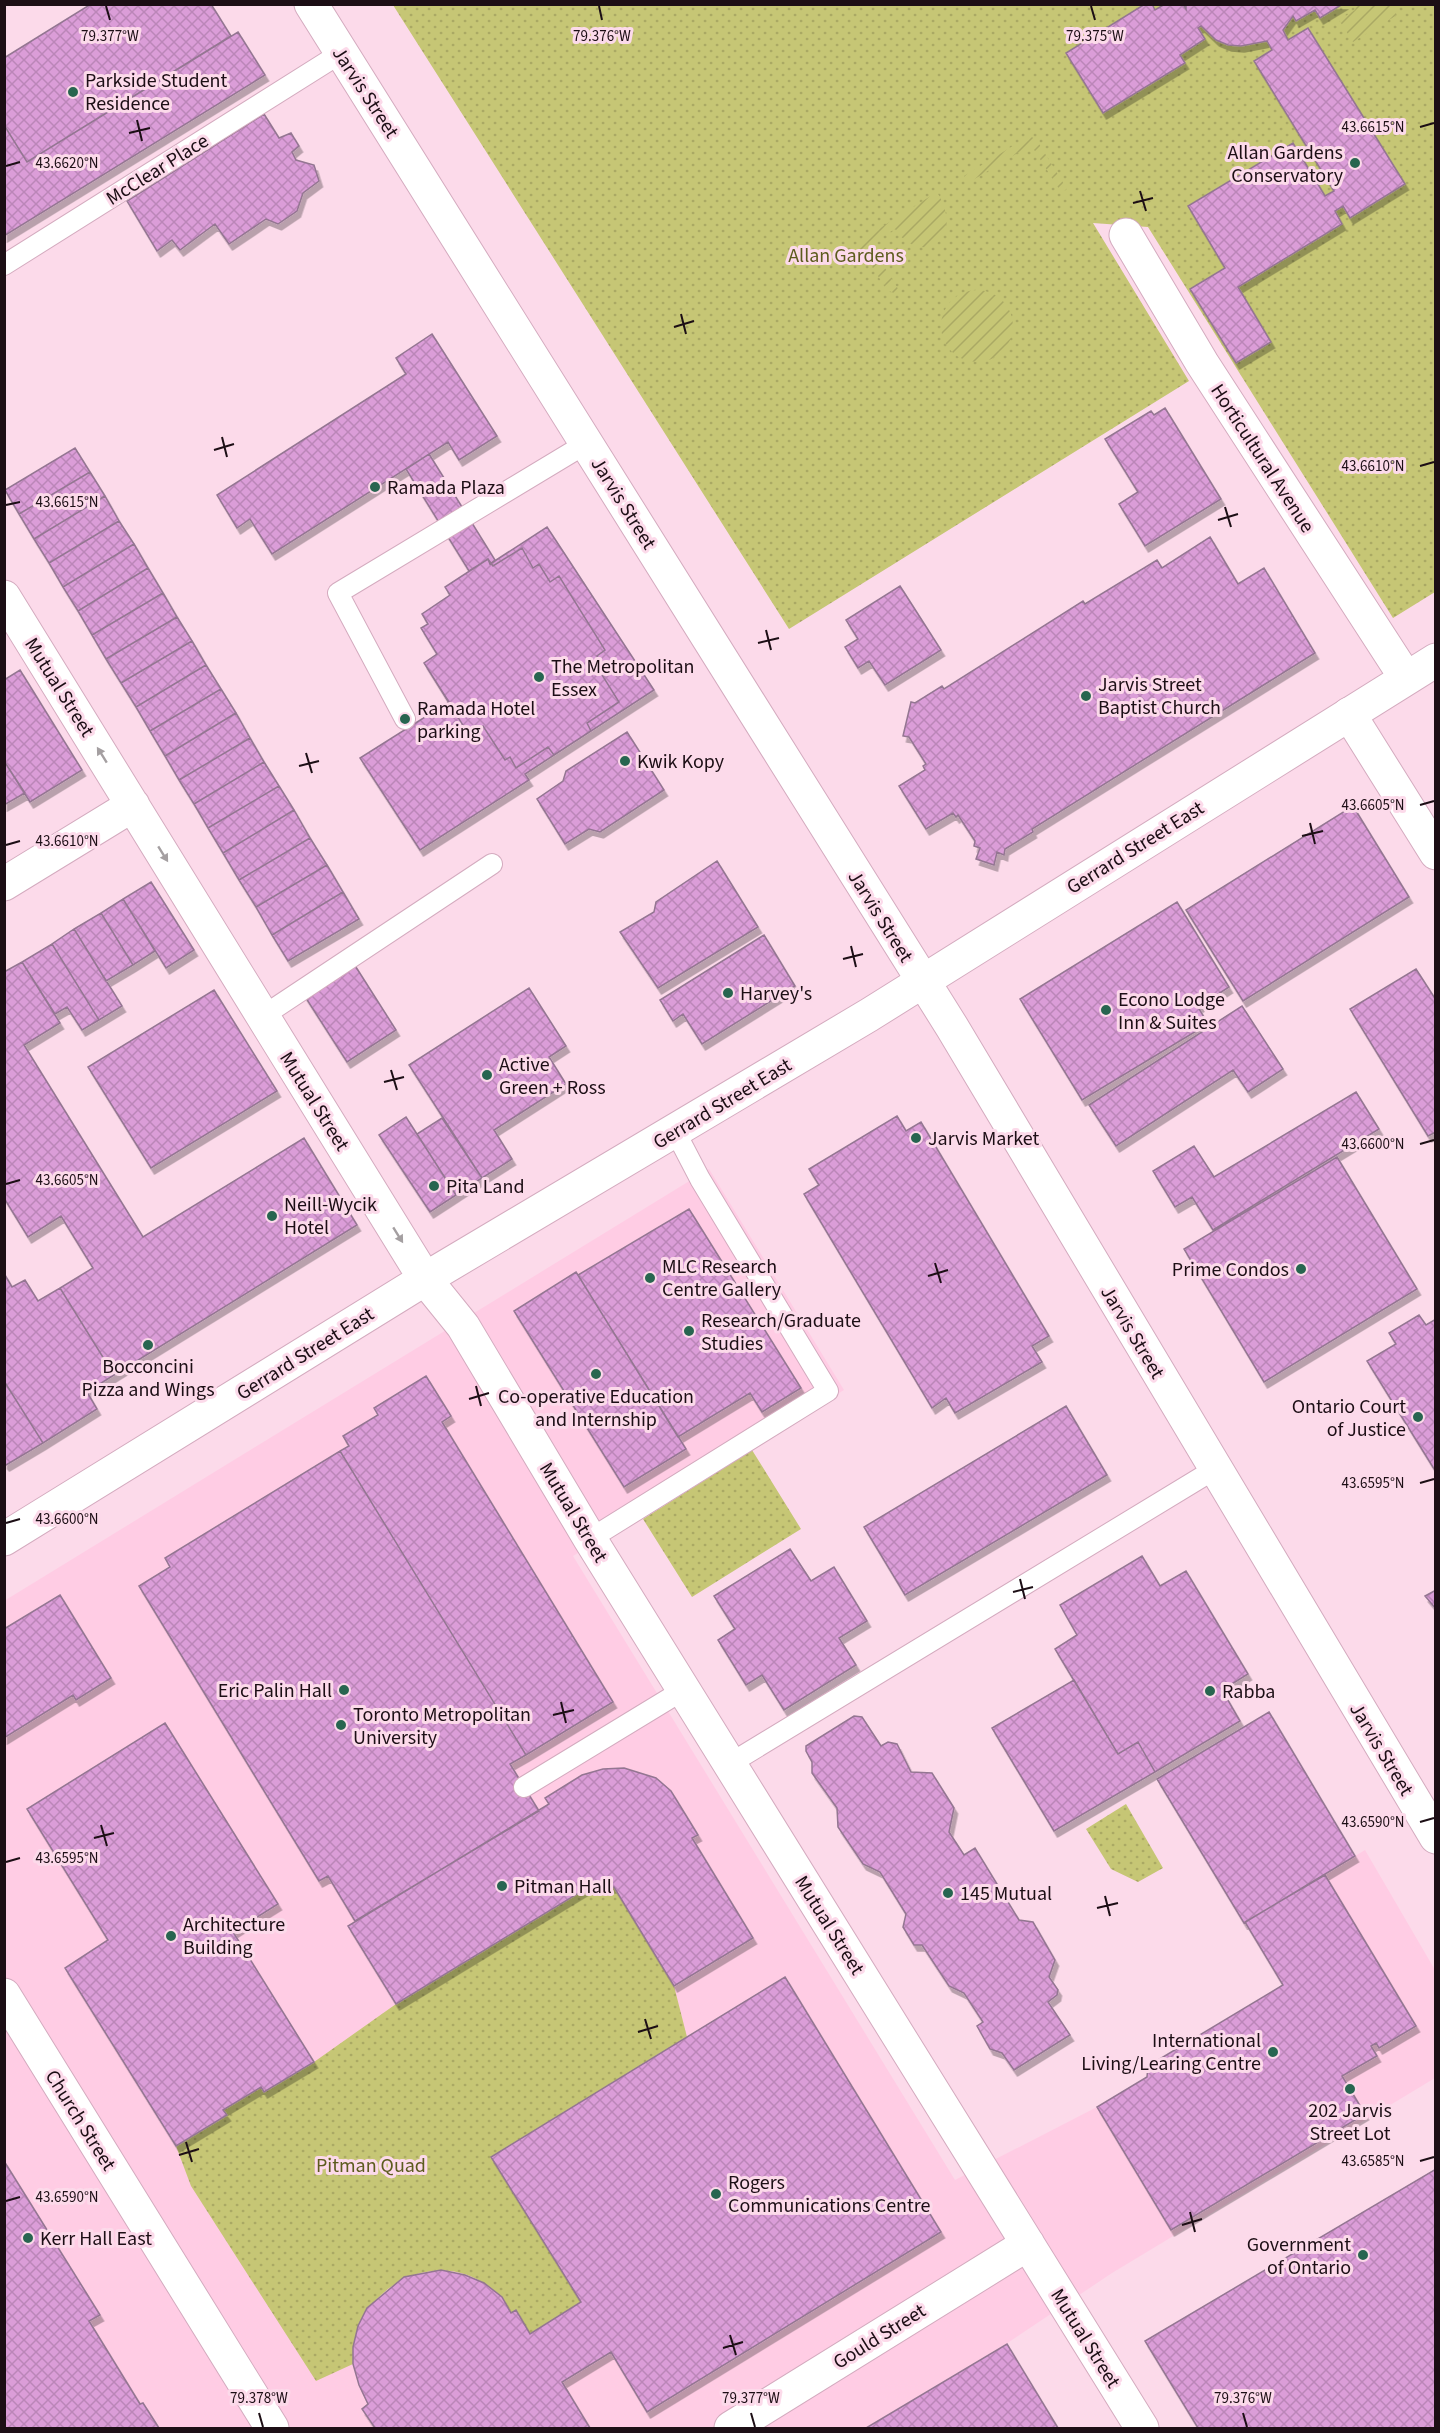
<svg xmlns="http://www.w3.org/2000/svg" width="1440" height="2433" font-family="'Source Sans 3',sans-serif">
	<defs>
		<pattern id="park-dots" width="8" height="8" patternUnits="userSpaceOnUse" patternTransform="scale(1.5)"><rect width="8" height="8" fill="#c6c675"/><path d="M2 2h.1M6 6h.1" fill="none" stroke="#aaa964" stroke-width="1.8" stroke-linecap="round"/></pattern>
		<pattern id="garden-furrows" width="10" height="10" patternUnits="userSpaceOnUse" patternTransform="scale(1.5)"><rect width="10" height="10" fill="#c6c675"/><path d="M-1 1l2-2M0 10L10 0M9 11l2-2" fill="none" stroke="#aaa964"/></pattern>
		<pattern id="building-cross-hatch" width="8" height="8" patternUnits="userSpaceOnUse" patternTransform="scale(1.5)"><rect width="8" height="8" fill="#db9dd8"/><path d="M0 0l8 8M0 8l8-8" fill="none" stroke="#bb86b8"/></pattern>
		<filter id="shadow"><feDropShadow dx="3.5" dy="6" stdDeviation="0" flood-color="#0004"/></filter>
	</defs>
	<rect width="100%" height="100%" fill="#fcdaea"/>
	<path fill="#ffcce4" d="M709 1169 844 1390 573 1556 955 2180 1097 2107 1147 2077 1148 2066 1283 1985 1245 1922 1365 1850 1435 1970V2078L1112 2273 1006 2344 866 2428H5L4 1601Z"/>
	<path fill="url(#park-dots)" d="M393 5H1435V592L1393 618 1148 227 1093 223 1189 381 789 629Z
		M752 1450 801 1529 692 1597 643 1519Z
		M1126 1804 1163 1868 1138 1882 1111 1869 1086 1829Z
		M595 1883 603 1887H614L674 1986 687 2037 492 2157 581 2302 530 2334 516 2311 511 2313C466 2234 352 2273 353 2364L316 2381 191 2186 176 2146 226 2116 223 2110 261 2087 265 2092 314 2062 396 2004Z"/>
	<path fill="url(#garden-furrows)" d="M1356 5H1391L1397 15 1353 42 1339 20 1355 10Z
		M1029 136 1036 139 1067 189 1061 192 1031 145 968 183 964 176Z
		M937 192C967 241 920 267 895 229L870 244 900 292 896 294 887 290 860 248 861 240Z
		M941 326a36 36 0 1 1 72 0a36 36 0 1 1-72 0Z"/>
	<path fill="url(#building-cross-hatch)" stroke="#947692" stroke-width="1.5" filter="url(#shadow)" d="M91 4H211L231 36 27 162 4 125V58Z
		M1145 4H1152L1155 10 1165 4H1183L1186 9V4H1343L1320 18 1315 10 1296 21 1293 16 1283 30 1288 40 1308 28 1405 184 1350 218 1343 206 1335 211 1342 224 1238 287 1271 342 1236 363 1190 289 1225 268 1188 206 1293 143 1325 196 1334 191 1254 61 1272 50 1267 41 1241 46 1228 45 1216 40 1201 26 1198 28 1205 39 1180 55 1185 63 1103 113 1066 53Z
		M238 32 265 75 4 236V125L27 162Z
		M264 114 279 138 291 133 299 146 292 152 296 160 314 165 319 181 303 193 297 211 278 224 266 219 229 244 215 224 180 250 172 240 157 251 127 201Z
		M432 334 497 436 459 460 448 442 272 554 250 519 237 528 217 495 406 374 396 358Z
		M1165 408 1221 499 1145 546 1119 504 1138 492 1105 439 1151 411 1154 415Z
		M75 448 90 472 19 514 5 490Z
		M429 454 495 560 490 564 488 559 469 571 406 469Z
		M90 472 105 496 34 539 19 514Z
		M105 496 119 521 49 563 34 539Z
		M119 521 134 544 63 587 49 563Z
		M547 527 654 690 525 774 529 780 420 850 360 758 449 702 424 663 437 654 421 628 428 624 422 614 450 595 445 587 488 559 490 564Z
		M1210 537 1238 584 1264 568 1315 653 1032 829 1033 832 1005 849 1004 855 997 852 994 865 976 859 980 848 974 846 975 841 958 815 956 817 953 813 926 829 899 786 925 770 923 766 926 764 909 737 903 736 911 702 915 703 942 686 944 689 1083 601 1085 604 1157 560 1162 568Z
		M134 544 148 568 78 611 63 587Z
		M522 548 533 568 539 564 550 582 559 576 605 650 597 656 607 671 602 675 619 702 587 723 591 731 554 755 548 747 516 768 510 757 505 760 483 726 469 735 424 663 437 654 421 628 428 624 422 614 450 595 445 587 488 559 493 566Z
		M148 568 163 593 92 635 78 611Z
		M900 586 941 650 885 685 869 661 858 668 845 647 858 639 846 620Z
		M163 593 177 617 106 659 92 635Z
		M177 617 192 641 121 683 106 659Z
		M192 641 206 665 136 707 121 683Z
		M206 665 221 689 150 731 136 707Z
		M20 670 82 770 30 802 4 761V680Z
		M221 689 236 713 165 756 150 731Z
		M236 713 250 738 179 780 165 756Z
		M627 732 664 790 600 832 589 829 565 844 537 799 563 781 566 771Z
		M250 738 264 762 194 804 179 780Z
		M4 761 25 793 4 805Z
		M264 762 279 786 208 828 194 804Z
		M279 786 294 810 223 853 208 828Z
		M1353 806 1409 897 1243 1001 1186 910Z
		M294 810 310 838 239 880 223 853Z
		M310 838 327 865 256 907 239 880Z
		M717 861 758 927 658 988 620 932 654 912 656 902Z
		M327 865 343 892 272 935 256 907Z
		M151 882 194 950 166 968 123 899Z
		M343 892 359 919 288 961 272 935Z
		M123 899 155 951 133 965 101 913Z
		M1177 902 1229 987 1198 1007 1208 1024 1082 1100 1020 999Z
		M101 913 133 965 106 981 74 929Z
		M74 929 122 1006 99 1020 52 944Z
		M764 935 795 986 702 1044 683 1014 673 1021 660 1000Z
		M52 944 99 1020 82 1030 67 1007 55 1014 22 962Z
		M22 962 60 1023 24 1045 143 1237 304 1138 357 1225 114 1375 60 1288 93 1268 61 1216 28 1237 4 1198V972Z
		M354 964 396 1030 347 1062 304 995Z
		M1416 969 1436 1000V1132L1428 1136 1350 1009Z
		M529 988 566 1046 549 1057 566 1084 494 1130 512 1159 482 1178 409 1065Z
		M214 990 277 1091 151 1168 88 1067Z
		M1242 1006 1283 1069 1248 1092 1233 1070 1116 1146 1089 1105Z
		M1356 1092 1379 1129 1213 1230 1192 1197 1175 1207 1153 1171 1194 1146 1214 1177Z
		M897 1116 906 1131 921 1122 1049 1336 1032 1346 1042 1362 955 1413 946 1398 932 1408 804 1194 819 1185 809 1169Z
		M406 1117 456 1195 430 1212 379 1135Z
		M442 1118 482 1178 456 1195 417 1134Z
		M1337 1157 1417 1289 1264 1382 1184 1249Z
		M689 1209 801 1388 762 1412 750 1393 678 1437 578 1275Z
		M576 1272 686 1449 624 1487 514 1311Z
		M5 1275 12 1287 25 1280 38 1301 60 1288 114 1375 87 1392 97 1409 43 1443 4 1381Z
		M1419 1315 1426 1325 1436 1319V1472L1367 1361 1396 1344 1389 1333Z
		M426 1376 451 1416 442 1422 613 1702 526 1755 340 1451 349 1446 343 1436 378 1415 374 1408Z
		M4 1381 43 1443 6 1465 4 1463Z
		M4 1381 43 1443 6 1465 4 1463Z
		M1066 1406 1107 1475 905 1595 864 1527Z
		M340 1451 526 1755 510 1764 539 1811 355 1921 328 1876 319 1881 139 1586 170 1567 165 1558Z
		M790 1549 811 1581 834 1567 867 1621 839 1638 856 1665 784 1710 762 1675 746 1685 718 1640 735 1629 714 1596Z
		M1142 1556 1160 1586 1186 1571 1248 1674 1222 1690 1240 1721 1155 1772 1138 1742 1118 1754 1055 1649 1077 1635 1060 1605Z
		M1436 1590V1609L1425 1596Z
		M60 1595 111 1678 76 1700 73 1695 4 1738V1629Z
		M1074 1680 1118 1754 1138 1742 1155 1772 1054 1831 992 1728Z
		M1269 1712 1355 1856 1244 1923 1157 1779Z
		M854 1716 862 1717 881 1746 888 1742 897 1744 911 1772 932 1773 954 1808 949 1832 964 1855 975 1848 1019 1920 1033 1922 1055 1960 1049 1977 1058 1990 1057 1995 1048 2002 1070 2035 1014 2070 1002 2053 990 2049 977 2026 983 2022 964 1993 949 1986 922 1945H914L903 1927 906 1914 880 1872 863 1864 838 1827 837 1808 812 1773V1762L806 1751V1746Z
		M165 1723 278 1904 233 1932 314 2062 264 2092 261 2087 223 2110 227 2115 176 2146 65 1968 108 1940 27 1809Z
		M624 1768 656 1778 671 1791 698 1835 692 1838 753 1938 674 1986 614 1887H603L595 1883 396 2004 348 1926 549 1804 545 1798 582 1775 603 1769Z
		M1325 1875 1416 2026 1379 2048 1376 2043 1371 2046 1377 2056 1342 2076 1365 2114 1171 2230 1097 2107 1147 2077 1148 2066 1283 1985 1245 1922Z
		M785 1977 941 2232 647 2412 611 2352 562 2382 590 2428H375L362 2409 368 2404 359 2385 353 2364V2347L358 2326 367 2308 404 2277 441 2270 465 2275 484 2283 502 2297 511 2313 516 2310 530 2334 581 2302 491 2157Z
		M4 2161 100 2315 89 2321 140 2404 143 2403 159 2428H4Z
		M1436 2169V2428H1198L1145 2341Z
		M1007 2344 1058 2428H866Z"/>
	<g fill="none" stroke-linecap="round" stroke-linejoin="round">
		<defs>
			<path id="service" d="M4 265 341 53
				M405 719 338 593 587 443
				M263 1016 492 864
				M590 1539 828 1391 700 1179 675 1131
				M731 1763 1215 1469
				M524 1787 685 1689"/>
			<path id="minor" d="M1126 235 1202 363 1406 678
				M4 597 425 1279 463 1326 590 1539 1142 2428
				M1349 714 1436 853
				M4 884 133 805
				M731 2428 1028 2244"/>
			<path id="tertiary" d="M4 1539 425 1279 869 1015 1436 660"/>
			<path id="secondary" d="M311 4 952 1027 1436 1837
				M4 1995 272 2428"/>
		</defs>
		<use href="#service" stroke="#d4abbf" stroke-width="22"/>
		<use href="#minor" stroke="#d4abbf" stroke-width="35"/>
		<use href="#tertiary" stroke="#d4abbf" stroke-width="35"/>
		<use href="#secondary" stroke="#d4abbf" stroke-width="35"/>
		<use href="#service" stroke="#fff" stroke-width="20"/>
		<use href="#minor" stroke="#fff" stroke-width="33"/>
		<use href="#tertiary" stroke="#fff" stroke-width="33"/>
		<use href="#secondary" stroke="#fff" stroke-width="33"/>
	</g>
	<defs><path id="oneway-solid" d="M-6-.8H1V-3.2L6.5 0L1 3.2V.8H-6Z" transform="scale(1.5)"/></defs>
	<g fill="#a49fa1">
		<use href="#oneway-solid" transform="translate(102 755) rotate(-122)"/>
		<use href="#oneway-solid" transform="translate(163 854) rotate(58)"/>
		<use href="#oneway-solid" transform="translate(398 1235) rotate(58)"/>
	</g>
	<path fill="none" stroke="#1c0e15" stroke-width="2" d="M106 6 110 20M599 6 602 20M1091 6 1095 20M137 120 142 141M1420 127 1434 123M129 133 150 128M6 166 20 162M1140 191 1146 211M1133 203 1153 198M681 314 686 334M674 327 694 321M222 437 227 457M214 450 234 444M1420 466 1434 462M6 505 20 502M1225 507 1231 527M1218 520 1238 514M766 630 771 650M758 643 779 638M306 753 312 773M299 766 319 761M1420 805 1434 801M1310 823 1315 844M1302 836 1323 831M6 845 20 841M851 946 856 967M843 959 863 954M391 1070 397 1090M384 1082 404 1077M1420 1144 1434 1140M6 1184 20 1180M935 1263 941 1283M928 1276 948 1270M476 1386 481 1406M469 1399 489 1393M1420 1483 1434 1479M6 1523 20 1519M1020 1579 1025 1599M1013 1592 1033 1587M561 1702 566 1723M553 1715 574 1710M1420 1822 1434 1818M101 1825 107 1846M94 1838 114 1833M6 1862 20 1858M1105 1896 1110 1916M1097 1908 1118 1903M645 2019 651 2039M638 2032 658 2026M186 2142 192 2162M179 2155 199 2149M1420 2161 1434 2157M6 2201 20 2197M1190 2212 1195 2232M1182 2225 1202 2219M730 2335 736 2355M723 2348 743 2342M259 2413 263 2427M751 2413 755 2427M1243 2413 1247 2427"/>
	<g fill="#286550" stroke="#fcdaea" stroke-width="2">
		<circle cx="73" cy="92" r="6"/>
		<circle cx="1355" cy="163" r="6"/>
		<circle cx="375" cy="487" r="6"/>
		<circle cx="539" cy="677" r="6"/>
		<circle cx="1086" cy="696" r="6"/>
		<circle cx="405" cy="719" r="6"/>
		<circle cx="625" cy="761" r="6"/>
		<circle cx="728" cy="993" r="6"/>
		<circle cx="1106" cy="1010" r="6"/>
		<circle cx="487" cy="1075" r="6"/>
		<circle cx="916" cy="1138" r="6"/>
		<circle cx="434" cy="1186" r="6"/>
		<circle cx="272" cy="1216" r="6"/>
		<circle cx="1301" cy="1269" r="6"/>
		<circle cx="650" cy="1278" r="6"/>
		<circle cx="689" cy="1331" r="6"/>
		<circle cx="148" cy="1345" r="6"/>
		<circle cx="596" cy="1374" r="6"/>
		<circle cx="1418" cy="1417" r="6"/>
		<circle cx="344" cy="1690" r="6"/>
		<circle cx="1210" cy="1691" r="6"/>
		<circle cx="341" cy="1725" r="6"/>
		<circle cx="502" cy="1886" r="6"/>
		<circle cx="948" cy="1893" r="6"/>
		<circle cx="171" cy="1936" r="6"/>
		<circle cx="1273" cy="2052" r="6"/>
		<circle cx="1350" cy="2089" r="6"/>
		<circle cx="716" cy="2194" r="6"/>
		<circle cx="28" cy="2238" r="6"/>
		<circle cx="1363" cy="2255" r="6"/>
	</g>
	<g text-anchor="middle" stroke-width="6" stroke-linejoin="round" paint-order="stroke">
		<g font-size="20" fill="#1c0e15" stroke="#fcdaea" text-anchor="start">
			<text x="85" y="87">Parkside Student<tspan x="85" dy="23">Residence</tspan></text>
			<text x="1343" y="159" text-anchor="end">Allan Gardens<tspan x="1343" dy="23">Conservatory</tspan></text>
			<text x="387" y="494">Ramada Plaza</text>
			<text x="551" y="673">The Metropolitan<tspan x="551" dy="23">Essex</tspan></text>
			<text x="1098" y="691">Jarvis Street<tspan x="1098" dy="23">Baptist Church</tspan></text>
			<text x="417" y="715">Ramada Hotel<tspan x="417" dy="23">parking</tspan></text>
			<text x="637" y="768">Kwik Kopy</text>
			<text x="740" y="1000">Harvey's</text>
			<text x="1118" y="1006">Econo Lodge<tspan x="1118" dy="23">Inn &amp; Suites</tspan></text>
			<text x="499" y="1071">Active<tspan x="499" dy="23">Green + Ross</tspan></text>
			<text x="928" y="1145">Jarvis Market</text>
			<text x="446" y="1193">Pita Land</text>
			<text x="284" y="1211">Neill-Wycik<tspan x="284" dy="23">Hotel</tspan></text>
			<text x="662" y="1273">MLC Research<tspan x="662" dy="23">Centre Gallery</tspan></text>
			<text x="1289" y="1276" text-anchor="end">Prime Condos</text>
			<text x="701" y="1327">Research/Graduate<tspan x="701" dy="23">Studies</tspan></text>
			<text x="148" y="1373" text-anchor="middle">Bocconcini<tspan x="148" dy="23">Pizza and Wings</tspan></text>
			<text x="596" y="1403" text-anchor="middle">Co-operative Education<tspan x="596" dy="23">and Internship</tspan></text>
			<text x="1406" y="1413" text-anchor="end">Ontario Court<tspan x="1406" dy="23">of Justice</tspan></text>
			<text x="332" y="1697" text-anchor="end">Eric Palin Hall</text>
			<text x="1222" y="1698">Rabba</text>
			<text x="353" y="1721">Toronto Metropolitan<tspan x="353" dy="23">University</tspan></text>
			<text x="514" y="1893">Pitman Hall</text>
			<text x="960" y="1900">145 Mutual</text>
			<text x="183" y="1931">Architecture<tspan x="183" dy="23">Building</tspan></text>
			<text x="1261" y="2047" text-anchor="end">International<tspan x="1261" dy="23">Living/Learing Centre</tspan></text>
			<text x="1350" y="2117" text-anchor="middle">202 Jarvis<tspan x="1350" dy="23">Street Lot</tspan></text>
			<text x="728" y="2189">Rogers<tspan x="728" dy="23">Communications Centre</tspan></text>
			<text x="40" y="2245">Kerr Hall East</text>
			<text x="1351" y="2251" text-anchor="end">Government<tspan x="1351" dy="23">of Ontario</tspan></text>
		</g>
		<g font-size="20" fill="#1c0e15" stroke="#fcdaea">
			<text transform="translate(366 92) rotate(57)" y="7">Jarvis Street</text>
			<text transform="translate(157 169) rotate(-32)" y="7">McClear Place</text>
			<text transform="translate(1263 458) rotate(57)" y="7">Horticultural Avenue</text>
			<text transform="translate(624 503) rotate(58)" y="7">Jarvis Street</text>
			<text transform="translate(60 687) rotate(58)" y="7">Mutual Street</text>
			<text transform="translate(1135 847) rotate(-32)" y="7">Gerrard Street East</text>
			<text transform="translate(881 916) rotate(58)" y="7">Jarvis Street</text>
			<text transform="translate(315 1101) rotate(58)" y="7">Mutual Street</text>
			<text transform="translate(722 1103) rotate(-31)" y="7">Gerrard Street East</text>
			<text transform="translate(1133 1332) rotate(59)" y="7">Jarvis Street</text>
			<text transform="translate(305 1353) rotate(-32)" y="7">Gerrard Street East</text>
			<text transform="translate(574 1512) rotate(59)" y="7">Mutual Street</text>
			<text transform="translate(1382 1749) rotate(59)" y="7">Jarvis Street</text>
			<text transform="translate(830 1925) rotate(58)" y="7">Mutual Street</text>
			<text transform="translate(81 2120) rotate(58)" y="7">Church Street</text>
			<text transform="translate(879 2336) rotate(-32)" y="7">Gould Street</text>
			<text transform="translate(1086 2338) rotate(58)" y="7">Mutual Street</text>
		</g>
		<g font-size="20" fill="#5c5b1d" stroke="#fcdaea">
			<text x="846" y="262">Allan Gardens</text>
			<text x="371" y="2172">Pitman Quad</text>
		</g>
	</g>
	<g font-size="15" text-anchor="middle" fill="#1c0e15" stroke="#fcdaea" stroke-width="6" stroke-linejoin="round" paint-order="stroke">
		<text x="1095" y="41">79.375°W</text>
		<text x="110" y="41">79.377°W</text>
		<text x="602" y="41">79.376°W</text>
		<text x="1373" y="132">43.6615°N</text>
		<text x="67" y="168">43.6620°N</text>
		<text x="1373" y="471">43.6610°N</text>
		<text x="67" y="507">43.6615°N</text>
		<text x="1373" y="810">43.6605°N</text>
		<text x="67" y="846">43.6610°N</text>
		<text x="1373" y="1149">43.6600°N</text>
		<text x="67" y="1185">43.6605°N</text>
		<text x="1373" y="1488">43.6595°N</text>
		<text x="67" y="1524">43.6600°N</text>
		<text x="1373" y="1827">43.6590°N</text>
		<text x="67" y="1863">43.6595°N</text>
		<text x="1373" y="2166">43.6585°N</text>
		<text x="67" y="2202">43.6590°N</text>
		<text x="259" y="2403">79.378°W</text>
		<text x="751" y="2403">79.377°W</text>
		<text x="1243" y="2403">79.376°W</text>
	</g>
	<rect width="1440" height="2433" fill="none" stroke="#1c0e15" stroke-width="12"/>
</svg>
